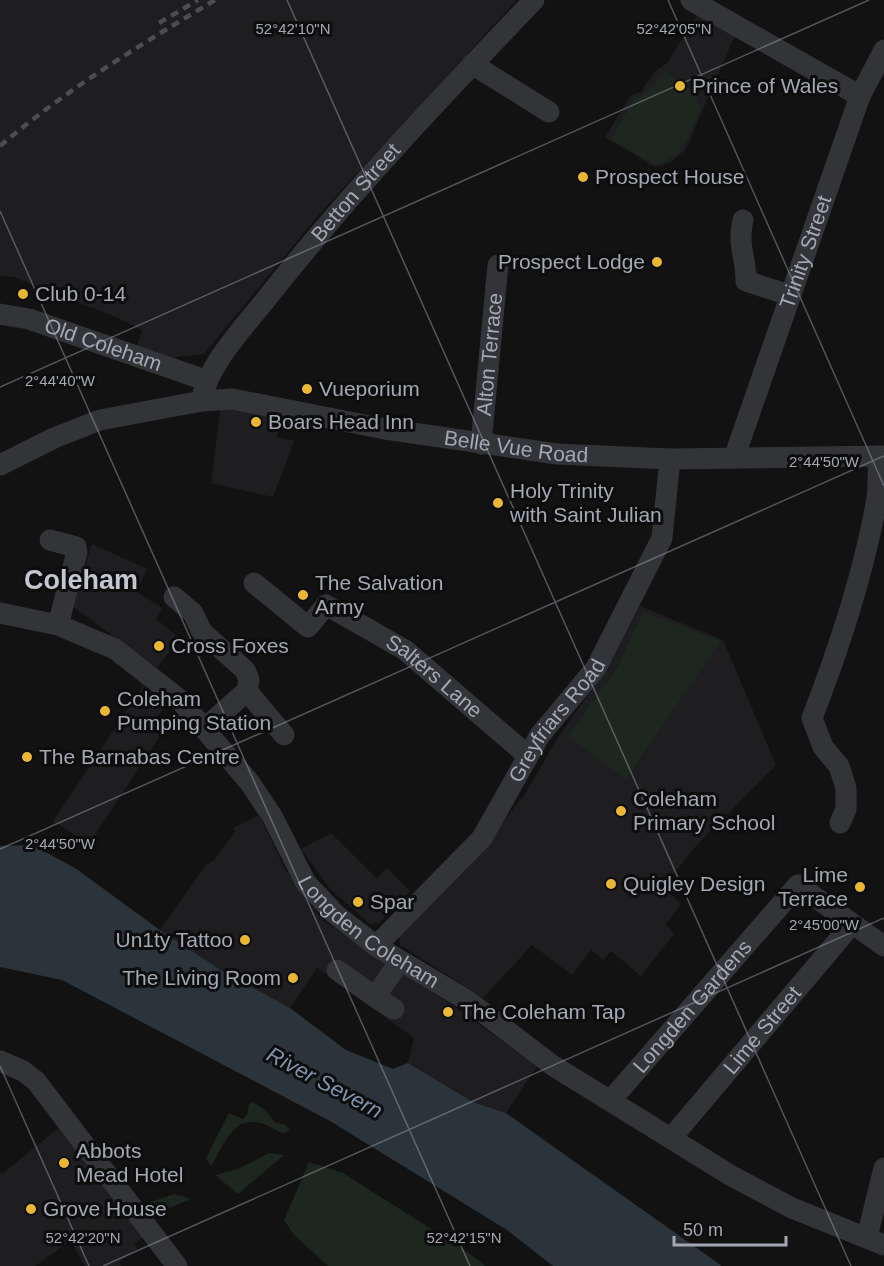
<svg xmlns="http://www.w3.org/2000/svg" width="884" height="1266" font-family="Helvetica,sans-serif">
	<rect width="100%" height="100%" fill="#121213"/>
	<path fill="#1e1e20" d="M0 0H517L315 219 204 354 171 358 135 352 142 330 116 317 14 277 0 276Z
		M698 13 736 33 686 149 670 163 655 167 605 137 631 95 641 92 654 72 667 63Z
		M235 408 282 418 277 437 294 441 273 497 211 483 220 410Z
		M92 544 147 569 137 592 162 608 156 619 180 638 157 668 72 606Z
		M640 606 723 640 776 765 696 846 663 887 681 904 666 924 674 934 641 976 611 951 603 960 591 950 572 975 532 945 483 998 400 945 399 934 498 828 525 794 558 737 606 670Z
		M143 686 167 704 150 726 160 736 89 844 53 821Z
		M259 815 285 869 322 920 455 1007 537 1066 506 1113 473 1102 408 1063 414 1038 317 968 290 1008 221 971 160 930 205 866 214 860 236 831 233 828Z
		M331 833 376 878 387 868 410 891 379 923 370 924 331 890 301 849Z
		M61 1126 144 1237 134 1244 137 1249 119 1262 121 1266H85L70 1241 35 1266H0V1172L2 1174Z"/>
	<path fill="#1e2620" d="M666 71 693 92 701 109C690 132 683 159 655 165L611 139 634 99C648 95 655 80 666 71Z
		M643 612 720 641 626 780 568 736 617 668Z
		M253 1102 266 1111 275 1122 286 1125 290 1130 283 1134C239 1106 231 1131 211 1166L206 1158 229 1113 243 1119 248 1113 249 1104Z
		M269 1153 284 1155 238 1194 215 1175 238 1169Z
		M309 1162 343 1173 469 1253 485 1266H328L294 1235 284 1220Z
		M175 1194 191 1199 153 1215 144 1204Z"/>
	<path fill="#2c343b" d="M32 845 75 868 160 930 222 971 290 1008 346 1050 393 1069 408 1063 473 1102 506 1113 722 1266H553L507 1230 330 1121 62 980 0 967V846Z"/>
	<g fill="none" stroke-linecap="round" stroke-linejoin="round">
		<g stroke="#333438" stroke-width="21">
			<path d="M691 0 860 96"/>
			<path d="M472 64 549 112"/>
			<path d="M743 220C737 246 746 256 746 281L789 295"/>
			<path id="s1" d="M0 314 29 319 205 380"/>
			<path id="s2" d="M202 401C206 366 245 326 267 298 350 193 441 97 534 0"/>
			<path id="s3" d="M481 444 498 265"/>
			<path id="s4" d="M734 458 860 96 884 50"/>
			<path id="s5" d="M0 465 54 438 100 420 202 401 232 399 385 429 557 454 670 459 884 456"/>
			<path d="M50 540 76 547 77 552 58 625"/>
			<path id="s6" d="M254 583 308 627 326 605 405 650 527 755"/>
			<path d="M174 597 193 613 202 632 245 670 249 680 247 691 205 728"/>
			<path id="s7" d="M0 613 58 625 115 649 179 699 250 783 272 816 306 883 335 914 376 946 468 1001 552 1065 730 1175 792 1208 884 1245"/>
			<path d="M247 691 284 735"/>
			<path d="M840 823 846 809V788L839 766 823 747 812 718C838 651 865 569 877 498 879 484 878 469 878 456"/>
			<path id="s8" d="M376 946 482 838 540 735 596 668 662 538 670 459"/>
			<path d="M337 970 375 997 400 961"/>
			<path d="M375 997 394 1009"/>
			<path d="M0 1061 23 1071 36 1081 177 1266"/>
			<path id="s9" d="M611 1100 798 885 884 946"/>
			<path id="s10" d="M672 1137 852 924"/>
			<path d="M867 1237 884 1168"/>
		</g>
		<path stroke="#4c4d53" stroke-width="4.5" stroke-dasharray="8 6" stroke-linecap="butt" d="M159 23 198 0
			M0 146C67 89 140 45 215 0"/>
	</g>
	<path fill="none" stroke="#a4a8b3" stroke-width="1.5" stroke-opacity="0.45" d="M287 0 851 1266M668 0 884 486M0 211 470 1266M0 387 869 0M0 849 884 456M0 1066 89 1266M103 1266 884 918"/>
	<g fill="#e9b734" stroke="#0d0d0e" stroke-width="2">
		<circle cx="680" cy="86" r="6"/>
		<circle cx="583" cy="177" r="6"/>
		<circle cx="657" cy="262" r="6"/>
		<circle cx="23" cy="294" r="6"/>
		<circle cx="307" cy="389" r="6"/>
		<circle cx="256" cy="422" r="6"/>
		<circle cx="498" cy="503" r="6"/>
		<circle cx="303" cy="595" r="6"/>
		<circle cx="159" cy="646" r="6"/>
		<circle cx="105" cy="711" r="6"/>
		<circle cx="27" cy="757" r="6"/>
		<circle cx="621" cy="811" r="6"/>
		<circle cx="611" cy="884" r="6"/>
		<circle cx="860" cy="887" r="6"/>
		<circle cx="358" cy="902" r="6"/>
		<circle cx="245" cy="940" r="6"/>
		<circle cx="293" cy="978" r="6"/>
		<circle cx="448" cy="1012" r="6"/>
		<circle cx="64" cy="1163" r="6"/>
		<circle cx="31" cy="1209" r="6"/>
	</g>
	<g text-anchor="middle" stroke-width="6" stroke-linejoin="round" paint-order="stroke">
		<g font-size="21" fill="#a4a8b3" stroke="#0d0d0e" text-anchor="start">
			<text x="692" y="93">Prince of Wales</text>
			<text x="595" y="184">Prospect House</text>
			<text x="645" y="269" text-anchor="end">Prospect Lodge</text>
			<text x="35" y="301">Club 0-14</text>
			<text x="319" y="396">Vueporium</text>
			<text x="268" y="429">Boars Head Inn</text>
			<text x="510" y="498">Holy Trinity<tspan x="510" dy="24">with Saint Julian</tspan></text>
			<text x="315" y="590">The Salvation<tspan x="315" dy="24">Army</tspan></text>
			<text x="171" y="653">Cross Foxes</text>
			<text x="117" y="706">Coleham<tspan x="117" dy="24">Pumping Station</tspan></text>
			<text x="39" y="764">The Barnabas Centre</text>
			<text x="633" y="806">Coleham<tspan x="633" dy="24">Primary School</tspan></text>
			<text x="848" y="882" text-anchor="end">Lime<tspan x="848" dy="24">Terrace</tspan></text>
			<text x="623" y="891">Quigley Design</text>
			<text x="370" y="909">Spar</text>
			<text x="233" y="947" text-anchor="end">Un1ty Tattoo</text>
			<text x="281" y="985" text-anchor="end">The Living Room</text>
			<text x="460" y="1019">The Coleham Tap</text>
			<text x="76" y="1158">Abbots<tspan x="76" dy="24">Mead Hotel</tspan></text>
			<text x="43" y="1216">Grove House</text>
		</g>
		<g font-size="21" fill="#a4a8b3" stroke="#0d0d0e">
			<text dy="7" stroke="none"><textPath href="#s2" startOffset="261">Betton Street</textPath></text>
			<text dy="7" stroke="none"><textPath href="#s4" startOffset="218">Trinity Street</textPath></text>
			<text dy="7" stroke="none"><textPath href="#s1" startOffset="108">Old Coleham</textPath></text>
			<text dy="7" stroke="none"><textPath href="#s3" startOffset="90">Alton Terrace</textPath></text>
			<text dy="7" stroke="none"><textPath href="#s5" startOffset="532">Belle Vue Road</textPath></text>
			<text dy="7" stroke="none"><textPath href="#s6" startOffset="228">Salters Lane</textPath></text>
			<text dy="7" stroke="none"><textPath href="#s8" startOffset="291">Greyfriars Road</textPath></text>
			<text dy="7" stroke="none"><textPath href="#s7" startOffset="507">Longden Coleham</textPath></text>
			<text dy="7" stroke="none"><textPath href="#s9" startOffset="124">Longden Gardens</textPath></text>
			<text dy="7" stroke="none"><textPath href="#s10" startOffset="140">Lime Street</textPath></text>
		</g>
		<g font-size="22" font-style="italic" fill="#7c93ad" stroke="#0d0d0e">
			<text transform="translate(325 1082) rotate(28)" y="8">River Severn</text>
		</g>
		<g font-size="27" font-weight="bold" fill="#c5c7d0" stroke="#0d0d0e">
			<text x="81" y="589">Coleham</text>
		</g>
	</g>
	<g font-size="15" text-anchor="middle" fill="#a4a8b3" stroke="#0d0d0e" stroke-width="6" stroke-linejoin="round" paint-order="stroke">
		<text x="293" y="34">52°42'10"N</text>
		<text x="674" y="34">52°42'05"N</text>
		<text x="60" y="386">2°44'40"W</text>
		<text x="824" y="467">2°44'50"W</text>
		<text x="60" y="849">2°44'50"W</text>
		<text x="824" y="930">2°45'00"W</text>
		<text x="83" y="1243">52°42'20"N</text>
		<text x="464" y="1243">52°42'15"N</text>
	</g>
	<path d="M674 1236v9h112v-9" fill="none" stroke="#a4a8b3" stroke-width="3"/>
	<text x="683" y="1236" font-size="18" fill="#a4a8b3" stroke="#0d0d0e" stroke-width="4.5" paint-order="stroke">50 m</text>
</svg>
